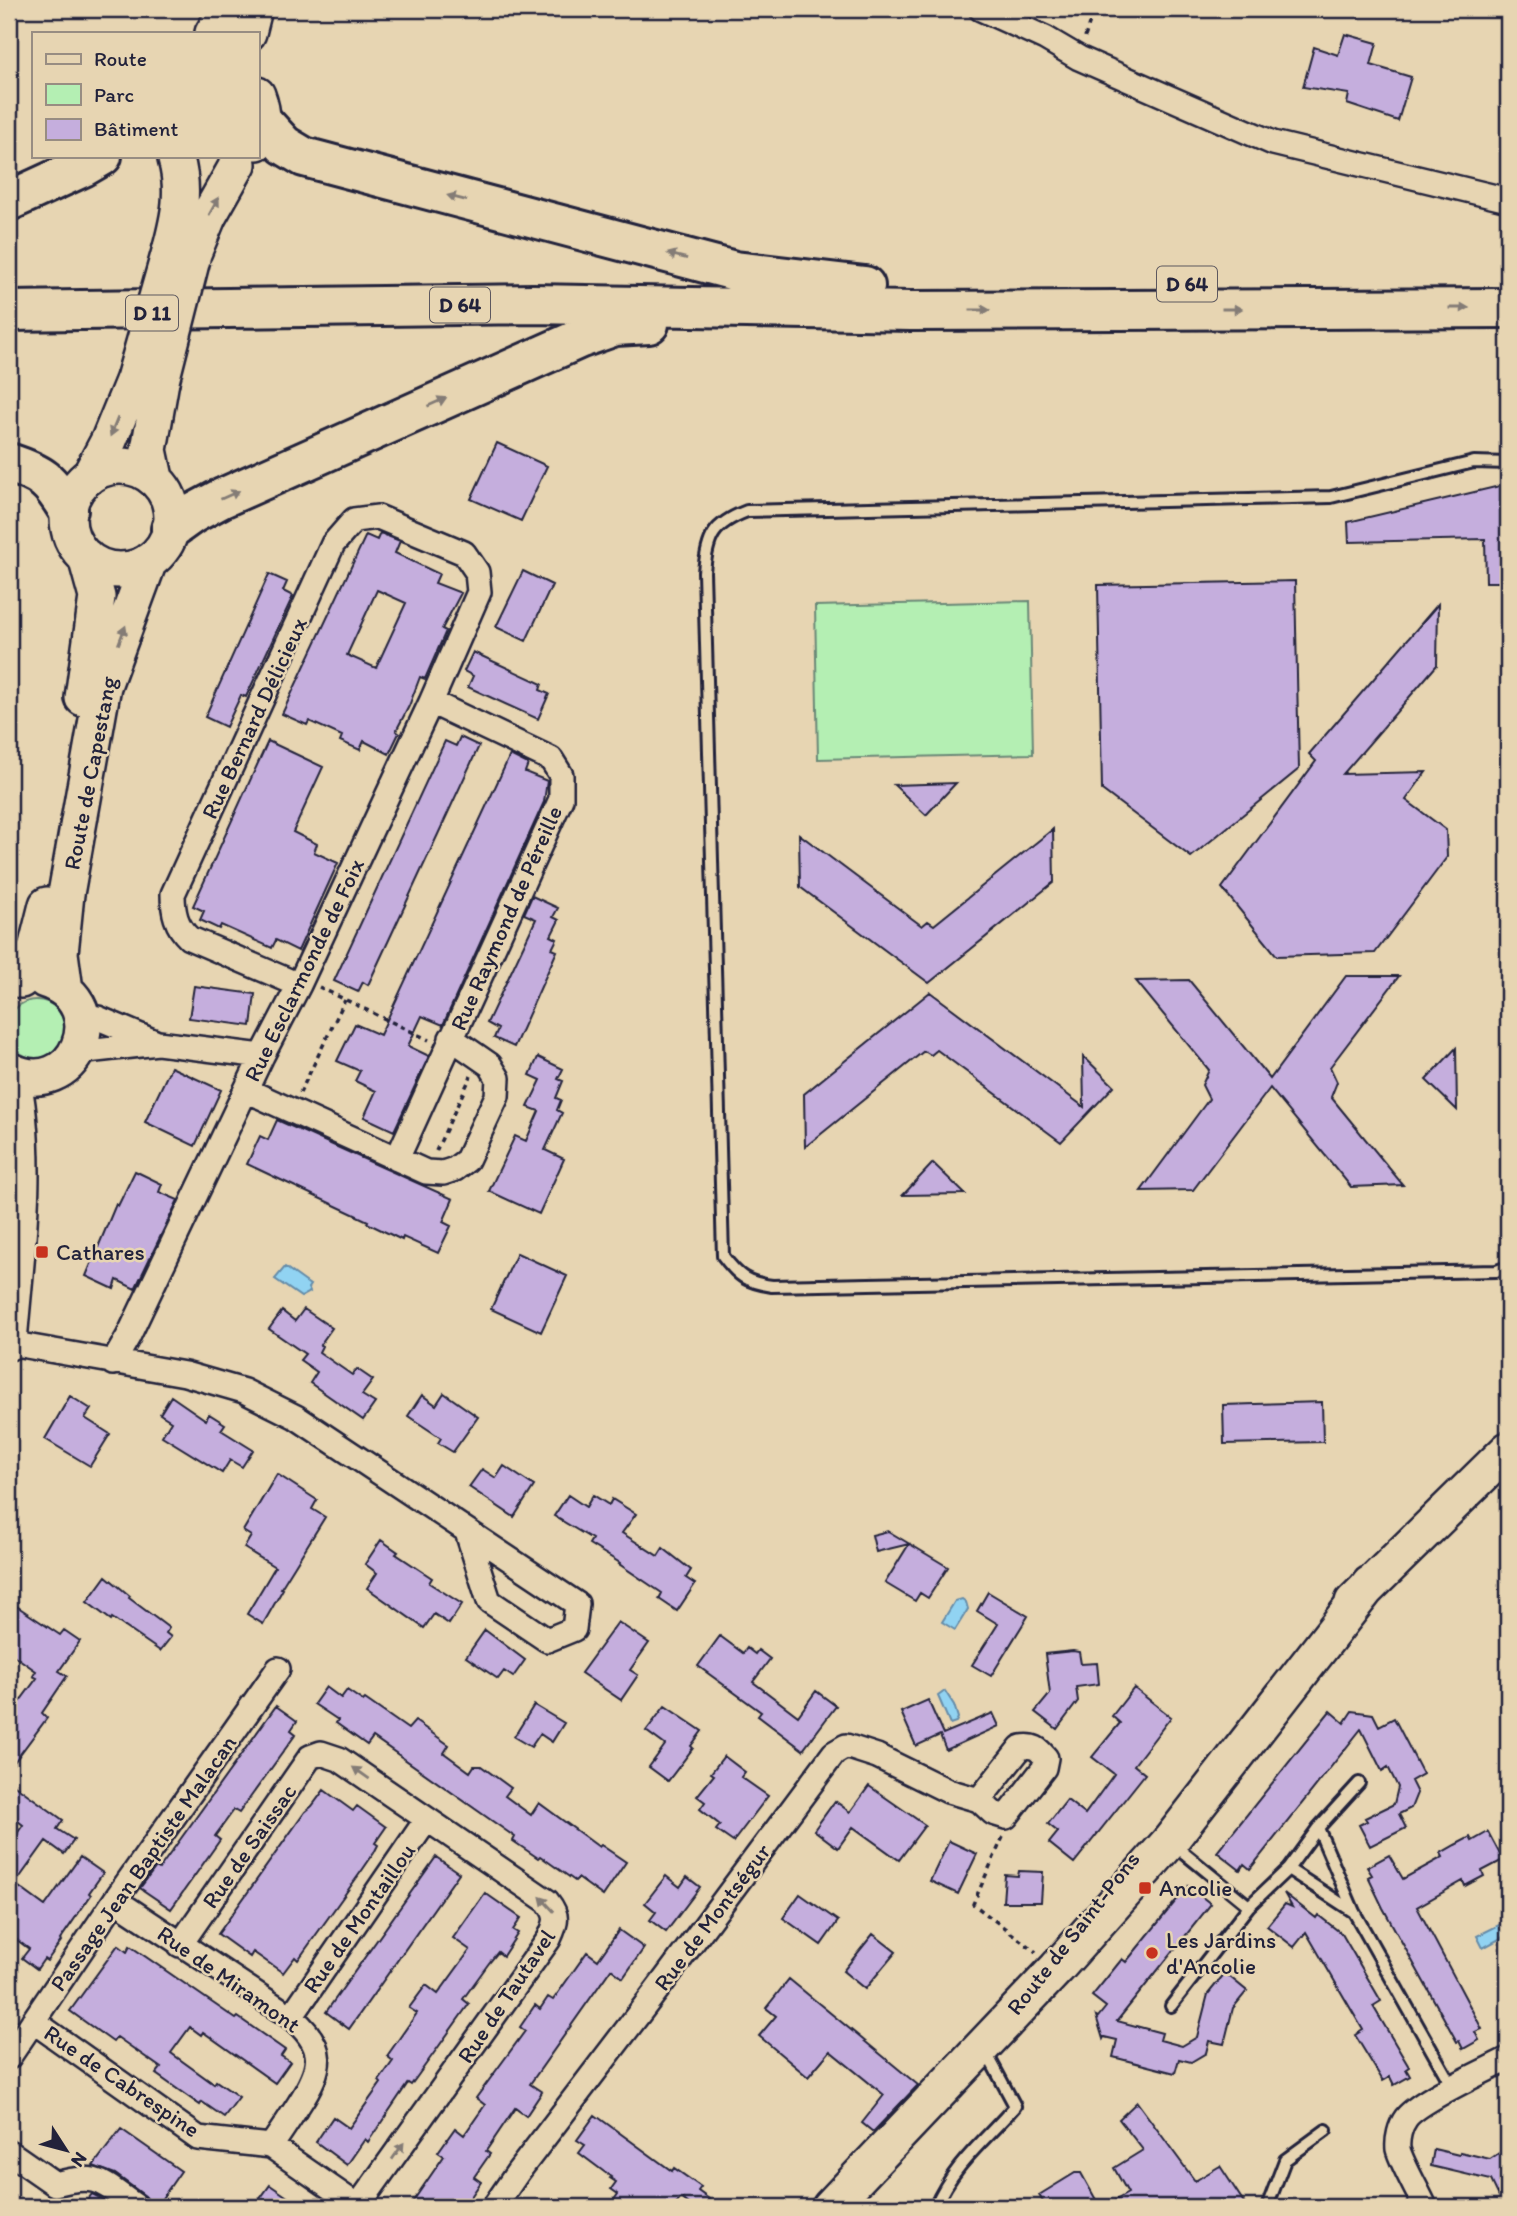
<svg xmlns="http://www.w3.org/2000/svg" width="1517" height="2216" font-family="Itim,sans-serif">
	<rect width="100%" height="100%" fill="#e7d5b2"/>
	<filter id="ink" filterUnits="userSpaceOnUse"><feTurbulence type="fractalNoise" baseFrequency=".0143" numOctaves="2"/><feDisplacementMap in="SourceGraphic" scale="14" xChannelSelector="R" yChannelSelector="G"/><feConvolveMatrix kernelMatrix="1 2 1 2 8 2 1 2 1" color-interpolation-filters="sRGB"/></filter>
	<g filter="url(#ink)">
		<path fill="#b4efb3" stroke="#6b8877" stroke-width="2" d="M1030 601 1033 754 818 759 815 606Z
			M7 1029a29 29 0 1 1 58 0a29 29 0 1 1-58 0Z"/>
		<path fill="#91d3f2" stroke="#658ca9" stroke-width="2" d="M285 1267 310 1285 308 1288 310 1292 301 1297 275 1279Z
			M962 1599 966 1602 968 1609 955 1630 942 1622 955 1601Z
			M945 1691 954 1705 958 1718 956 1722 950 1724 938 1696Z
			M1499 1925 1505 1936 1483 1948 1477 1936Z"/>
		<path fill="#c5aedd" stroke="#22223b" stroke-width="2" fill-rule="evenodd" d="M1345 34 1377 43 1371 65 1411 77 1398 121 1347 104 1349 94 1303 87 1314 47 1338 55Z
			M497 443 547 466 521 521 471 499Z
			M1508 484V582H1486L1485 539 1349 542 1348 522Z
			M380 533 400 541 395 553 439 574 435 583 461 593 442 629 446 631 425 679 420 677 409 706 396 731 399 733 389 754 364 741 360 750 340 741 342 736 309 721 307 725 282 714 366 535 377 540ZM377 590 406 603 376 668 347 655Z
			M523 571 552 585 526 641 496 627Z
			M269 574 287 582 283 591 293 596 246 697 241 695 226 727 205 717Z
			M1295 581 1299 769 1191 857 1102 790 1098 585Z
			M1438 604 1437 665 1343 774 1426 772 1406 800 1446 830 1447 857 1375 953 1277 956 1222 888 1316 761 1309 754Z
			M473 652 542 684 540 690 549 694 538 719 468 687 473 676 464 671Z
			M460 737 479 746 368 985 363 982 358 992 334 981 445 741 456 746Z
			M268 741 323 767 293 832 317 844 314 852 338 863 298 951 276 940 272 948 221 925 219 929 200 920 204 911 193 906Z
			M510 755 528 764 525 772 547 781 544 802 443 1025 422 1016 408 1046 429 1056 394 1131 364 1117 376 1091 355 1081 360 1071 337 1061 355 1024 380 1035Z
			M956 783 926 815 894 785Z
			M1053 829 1054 882 929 983 800 887 799 834 922 926 928 921 934 925Z
			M532 896 558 908 553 917 559 920 551 936 557 939 552 949 557 951 514 1047 494 1038 498 1029 487 1023 536 919 524 914Z
			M1346 976H1399L1330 1067 1337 1082 1331 1097 1403 1185 1351 1187 1270 1088 1193 1190 1141 1191 1209 1099 1202 1085 1209 1070 1136 981 1189 980 1270 1079Z
			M194 986 255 994 251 1026 189 1018Z
			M930 992 1084 1107 1083 1056 1114 1086 1061 1142 937 1050 931 1055 924 1051 805 1147 804 1094Z
			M1456 1048 1457 1110 1426 1080Z
			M538 1057 563 1069 558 1079 563 1081 556 1098 561 1100 557 1110 562 1113 545 1150 564 1159 539 1214 489 1191 515 1136 526 1141 539 1111 528 1107 541 1080 530 1075Z
			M171 1067 221 1090 195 1146 145 1122Z
			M277 1120 453 1199 443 1222 451 1226 438 1253 403 1237 402 1240 367 1223 368 1221 247 1164 260 1136 268 1140Z
			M933 1163 965 1194 903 1195Z
			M135 1171 162 1184 159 1192 178 1200 135 1289 117 1280 114 1289 86 1276 116 1204 118 1206Z
			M517 1253 567 1276 541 1332 491 1309Z
			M304 1309 332 1328 320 1345 322 1346 319 1352 352 1375 357 1369 373 1380 362 1395 375 1403 363 1420 310 1383 317 1372 300 1360 305 1354 269 1329 282 1311 295 1321Z
			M444 1393 478 1417 453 1452 438 1443 441 1438 408 1416 422 1395 436 1405Z
			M70 1396 91 1409 85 1418 110 1434 90 1466 45 1439Z
			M171 1396 206 1420 209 1414 225 1424 221 1430 253 1450 242 1467 230 1460 222 1473 162 1436 171 1421 160 1414Z
			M1322 1402 1323 1442 1224 1444 1223 1405Z
			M504 1466 534 1486 514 1517 469 1487 482 1469 496 1478Z
			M277 1474 317 1500 312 1509 325 1517 281 1588 283 1589 263 1624 247 1614 275 1567 244 1548 251 1536 243 1531Z
			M568 1495 586 1507 593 1495 609 1505 612 1499 636 1514 622 1533 658 1556 663 1548 691 1570 686 1578 695 1584 677 1611 659 1599 662 1593 619 1564 620 1563 589 1544 592 1539 554 1516Z
			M888 1531 948 1567 928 1598 920 1593 915 1601 885 1583 909 1544 876 1552 872 1535Z
			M381 1540 398 1552 396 1554 432 1578 429 1583 462 1604 449 1624 434 1614 424 1628 367 1588 377 1573 365 1564Z
			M106 1576 130 1596 129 1598 169 1628 166 1633 171 1637 160 1651 112 1618 111 1620 87 1602Z
			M988 1592 1028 1616 991 1676 972 1665 998 1624 977 1611Z
			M9 1601 60 1635 64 1630 80 1641 59 1671 67 1676 42 1713 47 1718 9 1769V1716L37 1678 33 1676 36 1671 9 1652Z
			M618 1622 649 1643 630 1670 638 1675 621 1700 581 1673Z
			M485 1630 525 1660 513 1677 504 1671 498 1679 466 1657Z
			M720 1636 743 1653 747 1648 755 1654 758 1650 770 1659 753 1682 798 1716 816 1691 836 1706 803 1750 758 1716 761 1712 698 1666Z
			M1073 1651 1079 1652 1081 1664 1097 1663 1099 1684 1076 1687 1078 1701 1057 1729 1035 1712 1050 1694 1045 1654Z
			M326 1687 341 1698 347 1690 363 1701 365 1699 408 1729 415 1721 449 1745 444 1753 470 1772 474 1766H481L511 1788 505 1796 531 1815 539 1803 599 1847 601 1845 626 1862 603 1896 578 1878 575 1881 540 1856 538 1858 513 1841 515 1837 373 1737 367 1745 336 1723 338 1720 314 1704Z
			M1134 1688 1171 1717 1134 1765 1145 1774 1074 1863 1049 1843 1058 1832 1048 1824 1067 1800 1085 1814 1114 1774 1092 1757 1120 1723 1112 1716Z
			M928 1700 943 1734 993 1713 999 1726 946 1750 940 1735 916 1746 901 1712Z
			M534 1705 564 1723 552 1742 540 1734 531 1747 514 1737Z
			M276 1706 297 1721 291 1730 296 1734 239 1813 234 1810 215 1836 220 1840 171 1909 140 1888 156 1867 159 1869Z
			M665 1706 702 1731 691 1746 693 1748 668 1781 649 1767 665 1745 646 1731Z
			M1330 1711 1344 1723 1352 1711 1373 1714 1379 1726 1394 1718 1423 1774 1411 1781 1417 1793 1411 1808 1399 1814 1406 1828 1370 1846 1359 1825 1367 1821 1365 1818 1394 1804 1398 1787 1388 1767 1382 1771 1361 1729 1250 1869 1244 1864 1240 1870 1217 1852Z
			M724 1756 745 1772 741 1777 768 1796 733 1842 716 1830 720 1825 700 1809 705 1802 697 1796 714 1775 711 1773Z
			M9 1781 63 1820 57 1829 74 1840 64 1854 46 1841 15 1884 45 1906 80 1857 103 1873 89 1893 91 1895 60 1940 61 1941 47 1961 44 1959 37 1969 22 1958 29 1949 9 1934V1845L23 1825 9 1814Z
			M869 1786 925 1825 899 1860 853 1827 838 1848 814 1830 835 1801 850 1812Z
			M324 1790 353 1811 357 1806 386 1827 375 1843 378 1845 374 1853 363 1869 298 1960 295 1957 283 1973 253 1952 250 1957 218 1934 305 1812 312 1806Z
			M1488 1832 1503 1860 1482 1871 1484 1876 1465 1886 1463 1881 1417 1907 1482 2029 1475 2032 1479 2040 1463 2049 1459 2041 1457 2042 1383 1908 1368 1877 1372 1875 1367 1867 1389 1855 1403 1879 1443 1857 1441 1853 1455 1845 1470 1837 1472 1841Z
			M949 1841 977 1854 958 1894 930 1881Z
			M436 1857 459 1873 349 2029 326 2012Z
			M1019 1871 1043 1872 1041 1902H1003L1005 1875 1018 1876Z
			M666 1876 680 1887 687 1877 700 1887 666 1932 650 1920 656 1912 645 1903Z
			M1188 1886 1211 1904 1117 2021 1162 2033 1160 2040 1182 2046 1197 2037 1208 1994 1225 1973 1247 1991 1233 2008 1224 2044 1209 2041 1206 2053 1191 2062 1179 2059 1175 2073 1113 2057 1117 2040 1104 2037 1103 2039 1096 2016 1098 2017 1106 2007 1092 1996 1122 1959 1126 1962Z
			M485 1893 521 1918 513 1930 518 1933 503 1956 498 1952 489 1963 463 1999 469 2004 439 2046 411 2085 408 2083 368 2142 365 2139 347 2165 316 2142 333 2117 349 2128 381 2083 379 2081 393 2061 387 2056 417 2013 409 2008 426 1985 438 1994 470 1950 453 1938Z
			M1284 1893 1316 1918 1318 1915 1342 1934 1381 2001 1373 2006 1409 2067 1406 2069 1410 2076 1394 2085 1390 2077 1383 2081 1355 2035 1363 2030 1306 1932 1294 1947 1267 1926 1285 1904 1292 1907Z
			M800 1894 838 1921 821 1945 783 1918Z
			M619 1930 644 1948 623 1978 611 1969 530 2084 542 2092 526 2116 515 2108 486 2151 490 2154 474 2177 481 2182 464 2207H409L444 2156 438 2152 455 2128 464 2135 485 2105 476 2098 525 2031 520 2027 535 2005 540 2009 548 1997 553 2000 587 1952 598 1960Z
			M873 1934 896 1952 865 1989 843 1971Z
			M118 1945 127 1952 130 1946 236 2019 238 2017 285 2050 281 2056 290 2062 275 2083 203 2032 201 2035 190 2027 171 2053 214 2084 216 2081 239 2097 224 2117 202 2102 200 2105 156 2074 161 2068 117 2037 113 2042 70 2011Z
			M789 1979 918 2085 873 2132 862 2123 884 2095 830 2051 808 2077 759 2036 776 2016 766 2008Z
			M1137 2102 1195 2181 1220 2166 1247 2207H1104L1128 2193 1114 2168 1143 2150 1119 2119Z
			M595 2115 672 2171 674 2168 701 2187 698 2191 720 2207H693L681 2198 674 2207H609L618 2194 611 2189 616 2182 610 2178 611 2177 579 2153 585 2145 577 2140Z
			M121 2129 181 2171 156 2207H151L149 2201 145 2196 115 2174 93 2166Z
			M1508 2147V2207H1504L1491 2180 1431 2166 1434 2149 1459 2155 1460 2152 1490 2159Z
			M1075 2173H1081L1100 2207H1046L1039 2195Z
			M270 2185 302 2207H254Z
			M92 2194 100 2198 113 2207H82Z"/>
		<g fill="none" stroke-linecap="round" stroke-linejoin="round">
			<defs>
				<path id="lane" d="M1508 463 1474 462 1331 497 747 511C713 524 707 537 704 572L723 1256C739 1277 746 1282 772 1286L1496 1271 1508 1267
					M1359 1783 1318 1828 1354 1912 1453 2088
					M1173 1844 1249 1906
					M1288 1869 1354 1912
					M1171 2006 1249 1906 1288 1869 1318 1828
					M935 2207C955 2162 984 2142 1015 2106L986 2052
					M1267 2207 1285 2160 1326 2130"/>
				<path id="street" d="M981 9 1045 38 1079 58 1273 143 1508 200
					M82 1015 98 1018 155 1042
					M78 1052 158 1043 262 1056
					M246 1090 426 1172 443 1173 455 1169 467 1160 497 1096 498 1078 490 1065 451 1038
					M397 1159 561 799V775L551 759 431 702
					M9 1343 185 1374 244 1391 296 1417 577 1604 574 1629 547 1640 489 1601 467 1532
					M113 1363 128 1337 262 1056 299 985 431 702 479 592 477 572 464 553 378 517 354 520 333 544 173 894C173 912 176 926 189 938L299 985
					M115 1900 291 2017C327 2047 323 2067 299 2104 290 2118 281 2132 271 2146
					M180 1945 310 1757 321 1753 339 1759 547 1901C559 1916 557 1922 549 1939L358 2206
					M291 2017 427 1819
					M33 2021 198 2138 271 2146 359 2207
					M9 2057 115 1900 278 1669
					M9 2152 55 2184C99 2172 102 2183 137 2207
					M494 2207 518 2172 657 1990 834 1753 846 1746 877 1756 948 1791 979 1800 993 1813 1006 1817 1044 1768 1046 1758C1038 1748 1034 1745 1021 1747L979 1800
					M1425 2207C1419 2193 1401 2162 1398 2149 1397 2139 1400 2126 1406 2118 1420 2100 1485 2071 1508 2059"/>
				<path id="primary" d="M213 33 228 9
					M248 33 254 9
					M257 95C263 111 265 126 257 142
					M171 248C179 217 185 191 176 159
					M194 251 208 217 238 164
					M68 518a52 52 0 1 1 104 0a52 52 0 1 1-104 0Z
					M91 474 109 440 134 379
					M155 478 149 450 161 381
					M83 698 97 597 86 557
					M21 980 36 949 47 905
					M65 990 60 953 66 894 103 686 149 561
					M9 1070C74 1104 118 1004 45 980
					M9 1342C16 1252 31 1160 11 1071
					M1353 1602 1508 1450
					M830 2207 1057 1968 1170 1841 1370 1584"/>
				<path id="highway" d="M263 122 284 145 304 157 735 271 865 286
					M9 201 83 167 102 156
					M9 311 533 304 911 311 1508 308
					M9 463C43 474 50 480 68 510
					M171 529 192 514 220 499 581 338 615 326 649 324"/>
			</defs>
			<use href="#lane" stroke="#22223b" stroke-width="16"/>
			<use href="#street" stroke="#22223b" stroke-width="28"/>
			<use href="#primary" stroke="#22223b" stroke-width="40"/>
			<use href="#highway" stroke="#22223b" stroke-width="44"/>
			<path stroke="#22223b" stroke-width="3.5" stroke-dasharray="5 5" stroke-linecap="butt" d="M1085 37 1094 9
				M319 987 429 1040
				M300 1093 345 1000
				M436 1151 471 1076
				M1003 1837 973 1904 1036 1952"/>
			<use href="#lane" stroke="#e7d5b2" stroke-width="10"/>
			<use href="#street" stroke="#e7d5b2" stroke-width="23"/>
			<use href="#primary" stroke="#e7d5b2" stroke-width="35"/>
			<use href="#highway" stroke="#e7d5b2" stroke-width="38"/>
			<defs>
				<path id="primary-bridge" d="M134 379 171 248
					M161 381 192 259"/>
			</defs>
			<use href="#primary-bridge" stroke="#22223b" stroke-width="40" stroke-linecap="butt"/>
			<use href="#primary-bridge" stroke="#e7d5b2" stroke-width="35"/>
		</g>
		<defs><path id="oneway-solid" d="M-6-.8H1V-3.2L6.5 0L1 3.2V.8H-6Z" transform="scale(1.75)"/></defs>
		<g fill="#847c76">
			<use href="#oneway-solid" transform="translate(457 198) rotate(-165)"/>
			<use href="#oneway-solid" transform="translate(214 206) rotate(-61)"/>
			<use href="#oneway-solid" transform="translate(677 256) rotate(-165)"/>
			<use href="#oneway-solid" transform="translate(1459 308)"/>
			<use href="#oneway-solid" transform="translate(1232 309)"/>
			<use href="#oneway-solid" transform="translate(980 310)"/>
			<use href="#oneway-solid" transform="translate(437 402) rotate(-24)"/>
			<use href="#oneway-solid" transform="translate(114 427) rotate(112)"/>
			<use href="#oneway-solid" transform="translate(230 495) rotate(-24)"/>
			<use href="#oneway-solid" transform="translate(122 635) rotate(-69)"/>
			<use href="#oneway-solid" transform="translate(361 1773) rotate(-145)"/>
			<use href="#oneway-solid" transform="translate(547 1904) rotate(-133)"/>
			<use href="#oneway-solid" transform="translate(398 2151) rotate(-55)"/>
		</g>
	</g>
	<g fill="#c8321e" stroke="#e7d5b2" stroke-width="2.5">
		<rect x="35" y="1245" width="14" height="14" rx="3.5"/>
		<rect x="1138" y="1881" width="14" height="14" rx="3.5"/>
		<circle cx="1152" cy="1953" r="7"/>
	</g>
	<g text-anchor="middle" stroke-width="5" stroke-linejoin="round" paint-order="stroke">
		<g fill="#e7d5b2" stroke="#5d585f" stroke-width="2">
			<rect x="1157" y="266.5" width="60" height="35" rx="5"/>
			<rect x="430" y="287.5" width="60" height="35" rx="5"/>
			<rect x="126" y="295.5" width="52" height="35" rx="5"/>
		</g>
		<g font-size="21" font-weight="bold" fill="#22223b">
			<text x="1187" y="291">D 64</text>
			<text x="460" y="312">D 64</text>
			<text x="152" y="320">D 11</text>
		</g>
		<g font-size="23" fill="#22223b" stroke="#e7d5b2">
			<text transform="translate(254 718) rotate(-65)" y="8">Rue Bernard Délicieux</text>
			<text transform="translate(90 773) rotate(-79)" y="8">Route de Capestang</text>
			<text transform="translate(506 918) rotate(-66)" y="8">Rue Raymond de Péreille</text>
			<text transform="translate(304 970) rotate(-64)" y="8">Rue Esclarmonde de Foix</text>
			<text transform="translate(249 1846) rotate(-55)" y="8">Rue de Saissac</text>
			<text transform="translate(143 1863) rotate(-55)" y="8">Passage Jean Baptiste Malacan</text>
			<text transform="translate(712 1917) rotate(-53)" y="8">Rue de Montségur</text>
			<text transform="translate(359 1918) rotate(-55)" y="8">Rue de Montaillou</text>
			<text transform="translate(1073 1933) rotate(-52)" y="8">Route de Saint-Pons</text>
			<text transform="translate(229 1979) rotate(35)" y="8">Rue de Miramont</text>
			<text transform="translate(506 1996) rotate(-56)" y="8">Rue de Tautavel</text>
			<text transform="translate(122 2081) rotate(34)" y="8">Rue de Cabrespine</text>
		</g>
		<g font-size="23" fill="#22223b" stroke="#e7d5b2" text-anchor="start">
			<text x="56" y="1260">Cathares</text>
			<text x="1159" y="1896">Ancolie</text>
			<text x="1166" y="1948">Les Jardins<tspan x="1166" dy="26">d'Ancolie</tspan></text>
		</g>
	</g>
	<rect width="1517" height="2216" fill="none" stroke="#e7d5b2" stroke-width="35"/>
	<rect x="18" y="18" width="1482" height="2181" fill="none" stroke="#22223b" stroke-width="2.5" filter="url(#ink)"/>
	<rect x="32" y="32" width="228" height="126" fill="#e7d5b2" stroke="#988d82" stroke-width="2"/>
	<rect x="46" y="54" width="35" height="10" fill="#e7d5b2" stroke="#988d82" stroke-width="2"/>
	<text x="94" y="66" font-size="21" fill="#22223b">Route</text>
	<rect x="46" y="84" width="35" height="21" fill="#b4efb3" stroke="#988d82" stroke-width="2"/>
	<text x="94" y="102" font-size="21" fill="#22223b">Parc</text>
	<rect x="46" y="119" width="35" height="21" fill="#c5aedd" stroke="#988d82" stroke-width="2"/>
	<text x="94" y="136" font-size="21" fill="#22223b">Bâtiment</text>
	<g transform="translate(66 2150) rotate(126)" stroke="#e7d5b2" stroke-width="5" paint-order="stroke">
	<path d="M0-5L12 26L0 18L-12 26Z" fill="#22223b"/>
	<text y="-10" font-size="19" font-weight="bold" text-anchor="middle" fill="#22223b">N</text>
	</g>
</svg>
